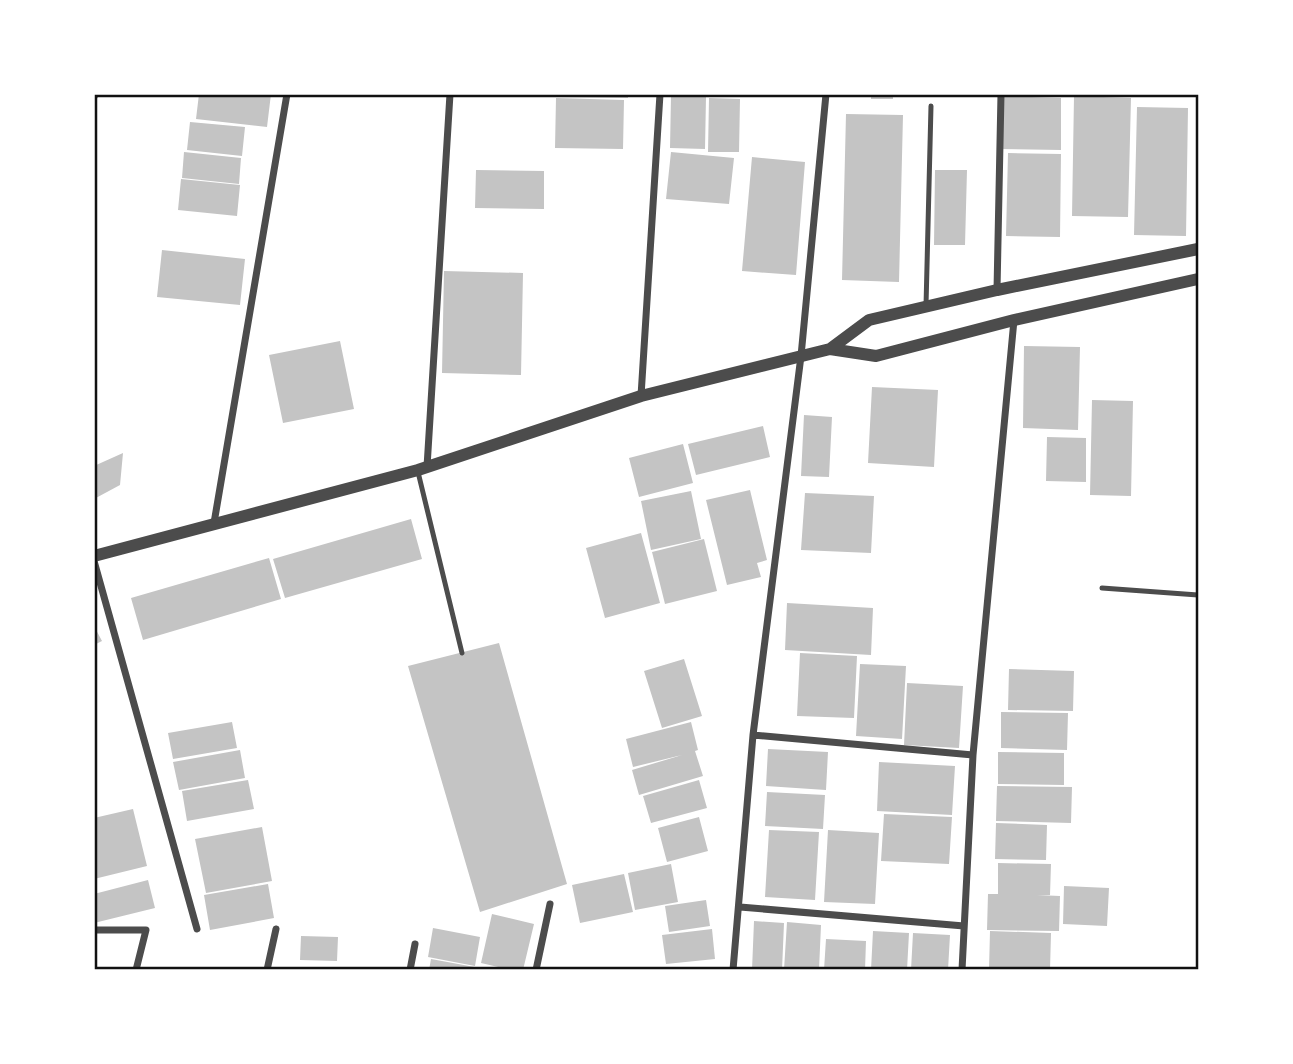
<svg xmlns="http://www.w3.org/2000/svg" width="1293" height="1064" font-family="'Work Sans',sans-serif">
	<rect width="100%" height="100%" fill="#fff"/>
	<path fill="#c4c4c4" d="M199 94H271L267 127 196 119Z
		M560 94H628V98L560 97Z
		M871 94H893V99H871Z
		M671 96 706 97 705 149 670 148Z
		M1001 96 1061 98V150L1000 149Z
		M1074 96 1131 98 1128 217 1072 216Z
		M556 98 624 100 623 149 555 148Z
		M709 98 740 99 739 152H708Z
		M1137 107 1188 108 1186 236 1134 235Z
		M846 114 903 115 899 282 842 280Z
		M190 122 245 127 242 156 187 150Z
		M184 152 241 158 239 184 182 178Z
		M671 152 734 158 729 204 666 199Z
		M1008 153 1061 154 1060 237 1006 236Z
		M752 157 805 162 796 275 742 271Z
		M476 170 544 171V209L475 208Z
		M935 170H967L965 245H934Z
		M181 179 240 185 237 216 178 210Z
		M162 250 245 259 240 305 157 297Z
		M444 271 523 273 521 375 442 373Z
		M340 341 354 409 283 423 269 355Z
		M1024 346 1080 347 1078 430 1023 428Z
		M872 387 938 390 934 467 868 463Z
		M1092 400 1133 401 1131 496 1090 495Z
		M804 415 832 417 829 477 801 476Z
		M763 426 770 457 696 475 688 444Z
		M1047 437 1086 438V482L1046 481Z
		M683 444 693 483 639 497 629 458Z
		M123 453 120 485 94 499V466Z
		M750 490 767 560 757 563 761 577 727 585 706 500Z
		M691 491 701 539 651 550 641 501Z
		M805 493 874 496 871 553 801 550Z
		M411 519 422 559 285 598 273 559Z
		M641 533 660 603 605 618 586 548Z
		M704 539 717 591 665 604 652 552Z
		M269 558 281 599 143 640 131 598Z
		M787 603 873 608 871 655 785 650Z
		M94 626 102 641 94 645Z
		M499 643 567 884 480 912 408 666Z
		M800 653 857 656 854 718 797 716Z
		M684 659 702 716 662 728 644 671Z
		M860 664 906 666 902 739 856 736Z
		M1009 669 1074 671 1073 711 1008 710Z
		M907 683 963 686 959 748 904 745Z
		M1001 712 1068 713 1067 750 1001 748Z
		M232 722 237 748 173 759 168 733Z
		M691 722 698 750 695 751 703 776 639 795 632 770 682 755 633 767 626 739Z
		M768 749 828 752 826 790 766 786Z
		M240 750 245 778 179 790 173 762Z
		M998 752 1064 753V785L998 784Z
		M879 762 955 766 952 815 877 811Z
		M248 780 254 809 187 821 182 791Z
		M699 780 707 808 651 823 643 796Z
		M997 786 1072 787 1071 823 996 821Z
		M767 792 825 795 823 829 765 826Z
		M133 809 147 866 94 879V818Z
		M884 814 952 817 949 864 881 861Z
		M699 817 708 851 667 862 658 828Z
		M996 823 1047 825 1046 860 995 859Z
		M262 827 272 881 206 893 195 839Z
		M769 830 819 832 815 900 765 897Z
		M828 830 879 833 875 904 824 902Z
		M998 863 1051 864 1050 895H1037L1060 896 1059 931 987 930 988 894H998Z
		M671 864 678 902 635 910 628 873Z
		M624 874 633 912 580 923 572 885Z
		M148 880 155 908 94 923V894Z
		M268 884 274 918 210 930 204 895Z
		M1064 886 1109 888 1107 926 1063 924Z
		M706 900 710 926 669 932 665 906Z
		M492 914 534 924 523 970H511L481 963Z
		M754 921 784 923 782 970H752Z
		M787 922 821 925 819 970H784Z
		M433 928 480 937 475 966 428 957Z
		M712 929 715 959 666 964 662 935Z
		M873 931 909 933 907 970H871Z
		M990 931 1051 933 1050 970H989Z
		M913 933 950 935 948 970H911Z
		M301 936 338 937 337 961 300 960Z
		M826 939 866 941 865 970H824Z
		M431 959 480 968V970H429Z"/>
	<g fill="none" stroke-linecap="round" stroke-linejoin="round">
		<path stroke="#4c4c4c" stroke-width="5" d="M926 306 931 106
			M418 472 462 653
			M1102 588 1198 595"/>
		<path stroke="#4c4c4c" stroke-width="7" d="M94 97 95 94
			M997 290 1001 94
			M641 396 660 94
			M427 467 450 94
			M214 523 287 94
			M94 561 197 929
			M753 735 973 755
			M740 907 964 926
			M94 930H146L136 970
			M267 970 276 929
			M410 970 415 944
			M536 970 550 904
			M733 970 753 735 801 356 826 94
			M962 970 973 755 1014 320"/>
		<path stroke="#4c4c4c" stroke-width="12" d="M830 349 869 320 997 290 1198 249
			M94 556 418 470 641 396 830 349 876 356 1014 320 1198 279"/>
	</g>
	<rect width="1293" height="1064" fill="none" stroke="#ffffff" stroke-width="192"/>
	<rect x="96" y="96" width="1101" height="872" fill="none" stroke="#111" stroke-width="2.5"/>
</svg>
